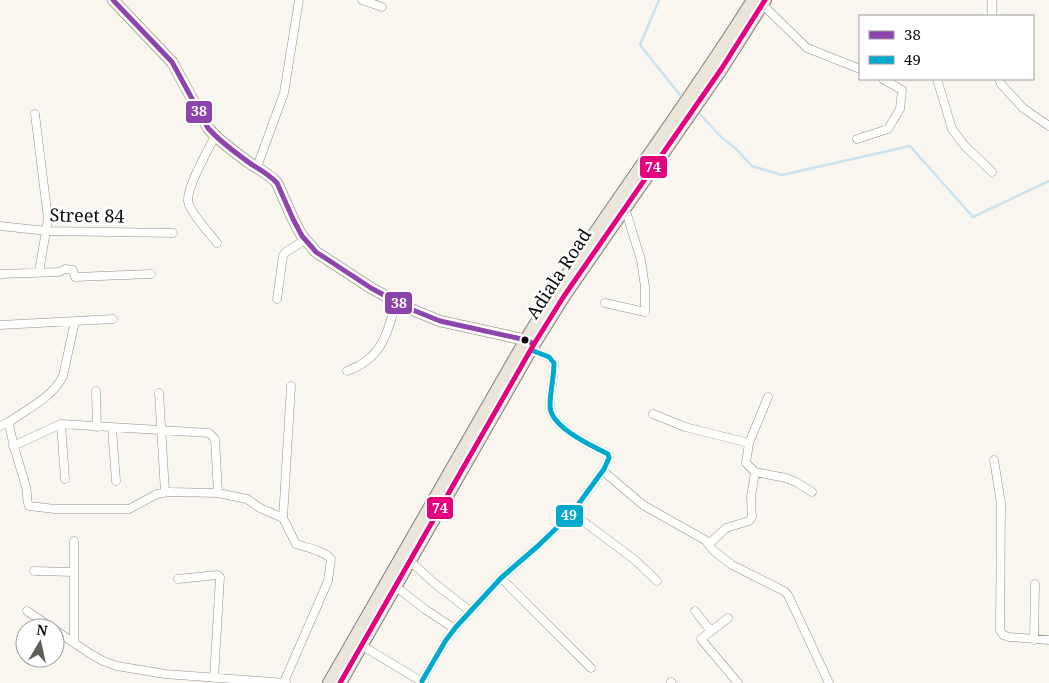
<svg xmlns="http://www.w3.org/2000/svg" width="1049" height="683" font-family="'Noto Serif',serif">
	<rect width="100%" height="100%" fill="#f8f6ee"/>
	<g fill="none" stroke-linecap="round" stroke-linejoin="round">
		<path stroke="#c8e2ef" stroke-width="2.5" d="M659 0 640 45 680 95
			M699 113 721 137 736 149 752 166 782 175 910 146 973 217 1049 181"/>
		<defs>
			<path id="street" d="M362 0 382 7
				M761 3 807 48 860 69
				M992 16V0
				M937 79 952 129 964 145 992 172
				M999 79 1001 84 1023 108 1049 126
				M35 114 48 219 39 272
				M215 136C208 150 187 186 188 201 189 211 210 234 217 243
				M857 139 888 129 900 109 902 90 883 79
				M257 167 284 93 299 0
				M0 226 47 231 173 233
				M0 274 59 272 65 269 73 270 75 277 151 274
				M277 299 283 256 286 252 305 240
				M605 303 645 312V287L641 260 625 208
				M0 325 113 319
				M347 371C382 358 387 335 396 302
				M96 391 97 427
				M159 393 165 492
				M768 397 749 443 746 463 755 472 786 478 796 482 812 492
				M653 414 685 427 749 443
				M9 422C27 409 53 397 63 376L75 321
				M61 424 65 479
				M0 426 9 422C12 445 20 465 26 487 28 494 26 500 29 506L55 509H129L157 494 169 492 218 493 247 499 260 508 283 518 296 544C307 548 323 550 331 559L328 581 284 682
				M112 428 116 481
				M13 446 61 424 209 433 215 439 218 493
				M994 460 1001 503 1000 630 1003 635 1009 637 1049 640
				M603 471 643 505 705 540 714 551 732 565 784 591 788 595 829 683
				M572 513 635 560 657 581
				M283 518 291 386
				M709 544 726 528 749 521 752 517 751 497 755 472
				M410 561 433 582 470 611
				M34 571 74 572
				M501 578 591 668
				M178 579 217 575 220 577 214 678
				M395 586 426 610 455 629
				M27 611 52 628
				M695 611 711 631
				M728 618 701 639 738 683
				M55 630 89 653 103 661 117 666 165 674 286 683
				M1034 640 1035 584
				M74 642V541
				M361 645 424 683
				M422 681 446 640 456 627 501 578 539 545 572 513 604 469 609 458 608 454C592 446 550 427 550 406 550 392 554 377 554 363L549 357 531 350
				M671 682 672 683"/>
			<path id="secondary" d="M113 0 172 62 208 128C220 142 236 153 251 164 261 170 270 175 277 183L293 219 302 236 310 245 316 252 371 288 408 308 440 321 526 340 533 343"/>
			<path id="primary" d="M329 683 524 343C595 225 680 117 753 0
				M340 683 534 344 564 296 722 68 765 0"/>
		</defs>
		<use href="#street" stroke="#91908d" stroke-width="9"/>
		<use href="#secondary" stroke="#888783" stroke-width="12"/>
		<use href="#primary" stroke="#7e7e7a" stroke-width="14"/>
		<use href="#street" stroke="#fefefc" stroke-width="8"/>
		<use href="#secondary" stroke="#f3f2e8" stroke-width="11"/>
		<use href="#primary" stroke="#eae5d8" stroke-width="12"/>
		<defs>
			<path id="bus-1" d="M113 0 172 62 208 128C220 142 236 153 251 164 261 170 270 175 277 183L293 219 302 236 310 245 316 252 371 288 408 308 440 321 526 340 534 344"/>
			<path id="bus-2" d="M422 681 446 640 456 627 501 578 539 545 572 513 604 469 609 458 608 454C592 446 550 427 550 406 550 392 554 377 554 363L549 357 531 350"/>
			<path id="bus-3" d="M340 683 534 344 564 296 722 68 765 0"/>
		</defs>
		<use href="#bus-1" stroke="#fff" stroke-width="9"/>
		<use href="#bus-2" stroke="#fff" stroke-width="9"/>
		<use href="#bus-3" stroke="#fff" stroke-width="9"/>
		<use href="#bus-1" stroke="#8e44ad" stroke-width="5"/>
		<use href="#bus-2" stroke="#00a9ce" stroke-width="5"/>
		<use href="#bus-3" stroke="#e5007d" stroke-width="5"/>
	</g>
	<circle fill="#0a0a0a" stroke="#fff" stroke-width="2" cx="525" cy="340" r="4.5"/>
	<g text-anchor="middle" stroke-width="5" stroke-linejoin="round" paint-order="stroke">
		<g font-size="18" fill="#0a0a0a" stroke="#fff">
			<text transform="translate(87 216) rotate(1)" y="6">Street 84</text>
			<text transform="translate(559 274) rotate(-57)" y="6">Adiala Road</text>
		</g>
	</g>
	<g stroke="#fff" stroke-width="2">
		<rect x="185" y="100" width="28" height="24" rx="5" fill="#8e44ad"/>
		<rect x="639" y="155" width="29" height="24" rx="5" fill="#e5007d"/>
		<rect x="384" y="291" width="29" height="24" rx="5" fill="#8e44ad"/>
		<rect x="426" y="496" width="28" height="24" rx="5" fill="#e5007d"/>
		<rect x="555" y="504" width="29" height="24" rx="5" fill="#00a9ce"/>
	</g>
	<g font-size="14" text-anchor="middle" font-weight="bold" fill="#fff">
		<text x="199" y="116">38</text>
		<text x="653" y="172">74</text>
		<text x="399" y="308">38</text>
		<text x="440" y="513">74</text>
		<text x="569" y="520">49</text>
	</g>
	<rect x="859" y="15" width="175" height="65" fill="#ffffff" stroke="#9d9d9d"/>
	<rect x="869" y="31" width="25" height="8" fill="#8e44ad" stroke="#9d9d9d"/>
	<text x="904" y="40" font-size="15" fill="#0a0a0a">38</text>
	<rect x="869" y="56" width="25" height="8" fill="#00a9ce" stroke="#9d9d9d"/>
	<text x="904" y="65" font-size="15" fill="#0a0a0a">49</text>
	<g transform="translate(40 643) rotate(9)"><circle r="24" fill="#ffffff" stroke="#9d9d9d"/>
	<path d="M0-4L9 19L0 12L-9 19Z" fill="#5d5d5a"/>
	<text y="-8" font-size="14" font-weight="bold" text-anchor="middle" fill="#0a0a0a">N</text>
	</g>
</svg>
